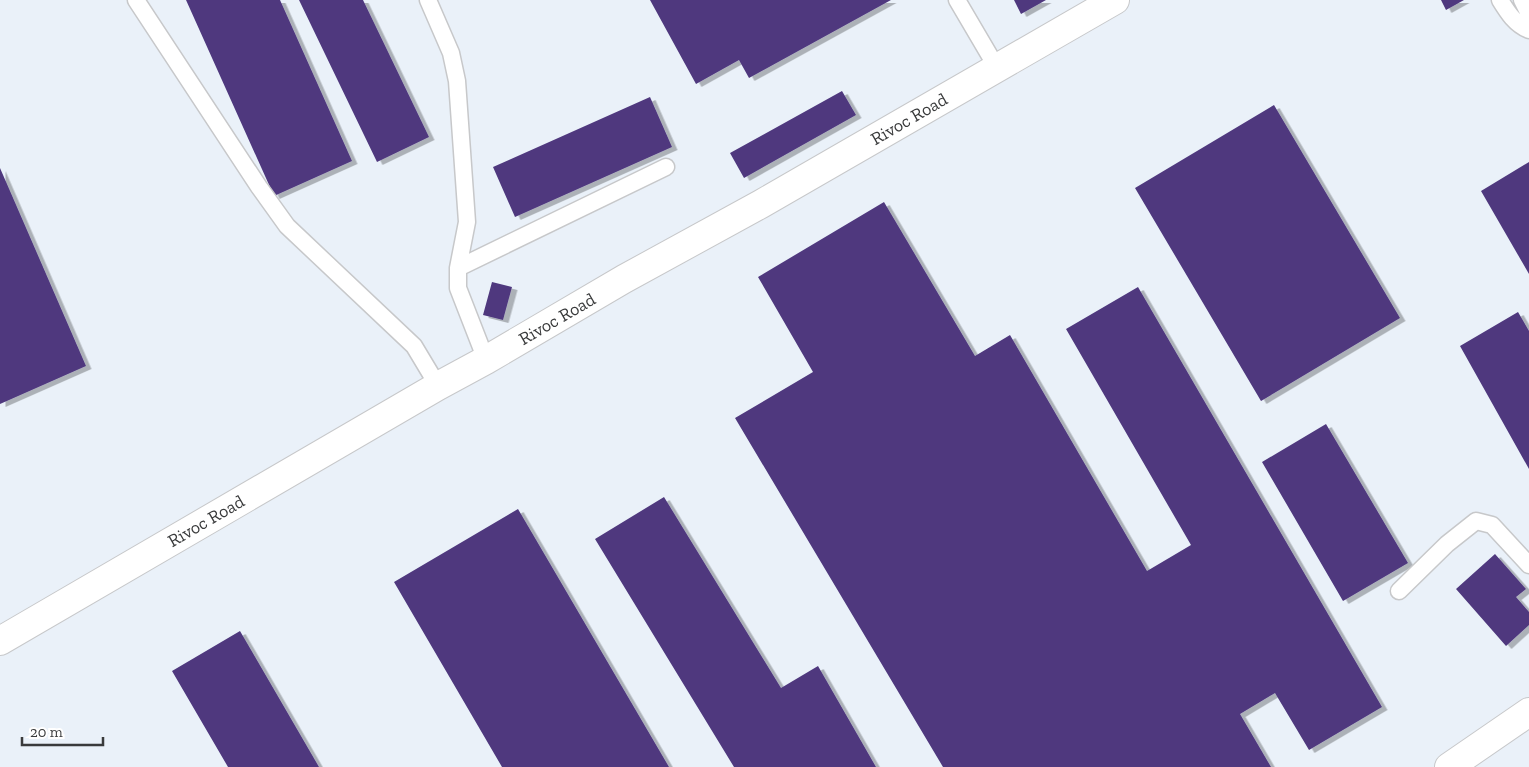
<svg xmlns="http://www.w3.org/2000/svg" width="1529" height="767" font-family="'Zilla Slab',serif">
	<defs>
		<filter id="shadow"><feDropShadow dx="5.5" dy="3" stdDeviation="0" flood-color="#0004"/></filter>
	</defs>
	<rect width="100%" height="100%" fill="#f9fbfd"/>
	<path fill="#eaf1f9" d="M0 0H1529V767H0Z"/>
	<path fill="#4f397e" filter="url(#shadow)" d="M186 0H280L352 161 274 196Z
		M299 0H363L429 137 377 162Z
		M650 0H891L749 78 739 60 696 84Z
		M1014 0H1046L1021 14Z
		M1441 0H1464L1446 10Z
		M842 91 856 115 744 178 730 153Z
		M650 97 672 147 515 217 493 167Z
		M1274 105 1400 318 1261 401 1135 188Z
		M1529 162V274L1481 191Z
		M0 168 86 366 0 404Z
		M884 202 975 356 1010 335 1147 571 1191 545 1066 329 1138 287 1382 707 1309 750 1275 693 1240 714 1271 767H943L735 418 813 372 758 277Z
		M492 282 512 287 503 320 483 315Z
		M1518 312 1529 331V469L1460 346Z
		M1326 424 1408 563 1343 601 1262 462Z
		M664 497 781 688 818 666 876 767H734L595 539Z
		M518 509 669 767H502L394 582Z
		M1495 554 1526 589 1516 597 1529 612V625L1506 646 1456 589Z
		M240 631 319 767H228L172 671Z"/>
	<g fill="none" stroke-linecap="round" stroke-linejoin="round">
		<defs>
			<path id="service" d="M136 0 259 187 287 226 414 346 438 386
				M428 0 451 53 457 81 467 222 458 268V288L486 360
				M957 0 997 68
				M1500 0C1508 13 1515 24 1529 30
				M1522 0 1529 14
				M458 268 666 167
				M1399 591 1447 544 1476 521 1492 525 1529 565"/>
			<path id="minor" d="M0 641 438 386 486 360 624 279 761 204 1115 0
				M1449 767 1529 712"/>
		</defs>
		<use href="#service" stroke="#c7c8ca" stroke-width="19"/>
		<use href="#minor" stroke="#c7c8ca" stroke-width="30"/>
		<use href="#service" stroke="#fff" stroke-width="16"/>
		<use href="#minor" stroke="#fff" stroke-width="28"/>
	</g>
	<g text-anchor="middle" stroke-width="5" stroke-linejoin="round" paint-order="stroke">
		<g font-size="18" fill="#393a3b" stroke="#fff">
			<text transform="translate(909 119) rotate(-30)" y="6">Rivoc Road</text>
			<text transform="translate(557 319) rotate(-30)" y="6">Rivoc Road</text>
			<text transform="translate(206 521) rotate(-30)" y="6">Rivoc Road</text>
		</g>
	</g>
	<path d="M22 737v8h81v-8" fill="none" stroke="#393a3b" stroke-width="2.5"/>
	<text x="30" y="737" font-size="15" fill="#393a3b" stroke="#ffffff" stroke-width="4" paint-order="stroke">20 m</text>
</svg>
